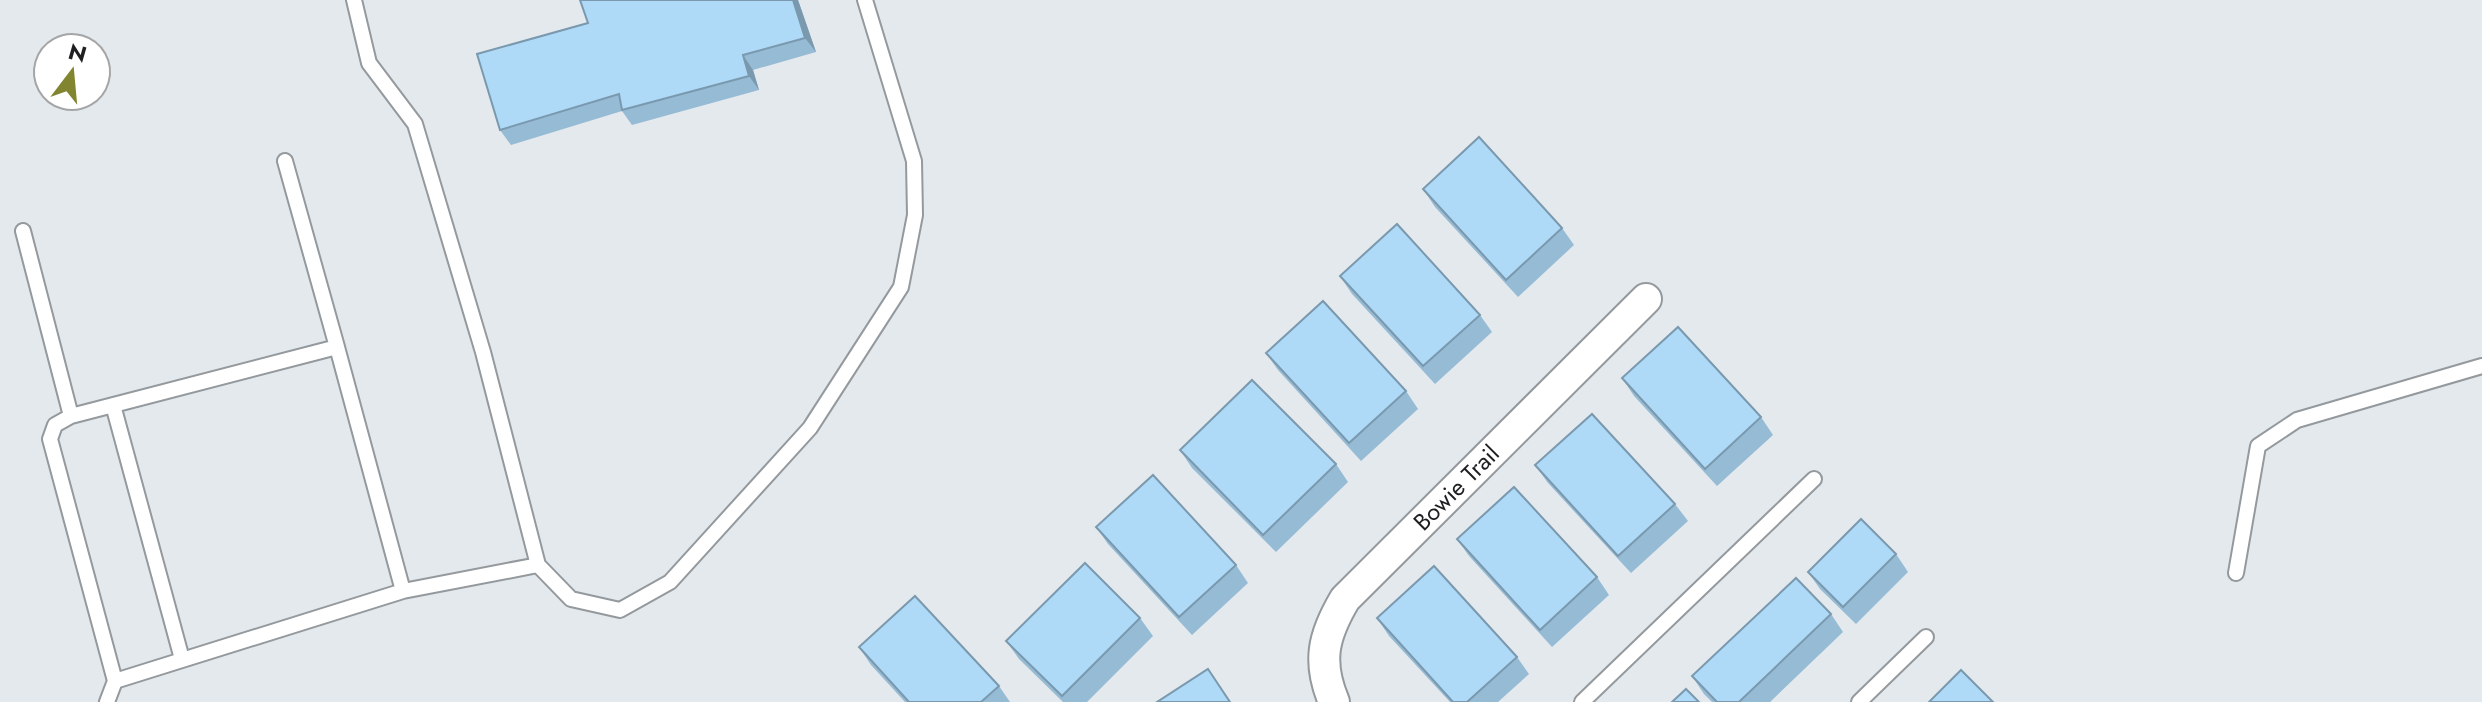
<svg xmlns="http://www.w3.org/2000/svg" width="2482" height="702" font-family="Jost,sans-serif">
	<rect width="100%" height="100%" fill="#e4e9ed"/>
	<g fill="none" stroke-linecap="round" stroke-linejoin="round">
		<defs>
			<path id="service" d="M354 0 369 63 415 124 483 352 538 565
				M285 161 337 347
				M23 231 71 416
				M113 405 182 659
				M2236 573 2258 446 2297 420 2482 366
				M403 591 538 565 571 599 620 610 670 582 810 428 901 287 915 215 914 161 865 0
				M107 702 115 681 50 439 55 425 71 416 337 347 403 591 115 681
				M1582 702 1814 479
				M1859 702 1926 637"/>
			<g id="minor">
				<path id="s1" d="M1334 702C1317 662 1323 636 1345 599L1646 299"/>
			</g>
		</defs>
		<use href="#service" stroke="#94999d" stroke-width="18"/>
		<use href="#minor" stroke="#94999d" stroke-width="34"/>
		<use href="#service" stroke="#fff" stroke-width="14"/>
		<use href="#minor" stroke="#fff" stroke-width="30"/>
	</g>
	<path fill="#96bbd5" d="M798 0 816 52 753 70 759 90 632 125 622 111 511 145 500 130 588 23Z
		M1423 189 1562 228 1574 245 1518 297 1435 207Z
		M1340 276 1480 315 1492 332 1435 384 1352 294Z
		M1266 353 1406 391 1418 409 1361 461 1278 370Z
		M1622 378 1761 417 1773 435 1717 486 1634 396Z
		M1180 450 1336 464 1348 482 1276 552 1192 468Z
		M1535 465 1675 504 1688 521 1631 573 1548 483Z
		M1096 527 1236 565 1248 583 1192 635 1108 544Z
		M1457 539 1597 577 1609 595 1552 647 1469 556Z
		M1896 554 1908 572 1856 624 1820 589 1808 572Z
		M1831 614 1843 632 1770 702H1712L1704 694 1692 676Z
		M1140 618 1153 636 1087 702H1063L1019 659 1006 641Z
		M1377 618 1517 657 1529 674 1498 702H1450L1389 636Z
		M859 647 999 686 1010 702H905L871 665Z"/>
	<path fill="#7a99ae" d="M793 0H798L816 52 805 38Z
		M743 55 753 70 759 90 749 76Z"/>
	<path fill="#aedaf8" stroke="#7a99ae" stroke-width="2" d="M580 0H793L805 38 743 55 749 76 622 110 619 94 500 130 477 54 588 23Z
		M1479 137 1562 228 1506 280 1423 189Z
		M1397 224 1480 315 1423 366 1340 276Z
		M1323 301 1406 391 1349 443 1266 353Z
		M1678 327 1761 417 1705 469 1622 378Z
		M1252 380 1336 464 1263 535 1180 450Z
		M1592 414 1675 504 1618 556 1535 465Z
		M1153 475 1236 565 1179 617 1096 527Z
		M1514 487 1597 577 1540 630 1457 539Z
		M1861 519 1896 554 1843 607 1808 572Z
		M1085 563 1140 618 1062 696 1006 641Z
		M1434 566 1517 657 1467 702H1453L1377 618Z
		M1796 578 1831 614 1739 702H1717L1692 676Z
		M915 596 999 686 981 702H909L859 647Z
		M1208 669 1230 702H1157Z
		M1961 670 1993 702H1929Z
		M1686 689 1699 702H1672Z"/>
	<g text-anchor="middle" stroke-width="6" stroke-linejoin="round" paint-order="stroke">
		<g font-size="24" fill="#1d1f20" stroke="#fff">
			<text dy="8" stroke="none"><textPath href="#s1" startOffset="266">Bowie Trail</textPath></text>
		</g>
	</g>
	<g transform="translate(72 72) rotate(16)"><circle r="38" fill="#ffffff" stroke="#a5a5a6" stroke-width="2"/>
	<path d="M0-6L14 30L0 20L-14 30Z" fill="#818530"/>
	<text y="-12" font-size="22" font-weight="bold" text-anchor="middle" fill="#1d1f20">N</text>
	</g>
</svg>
